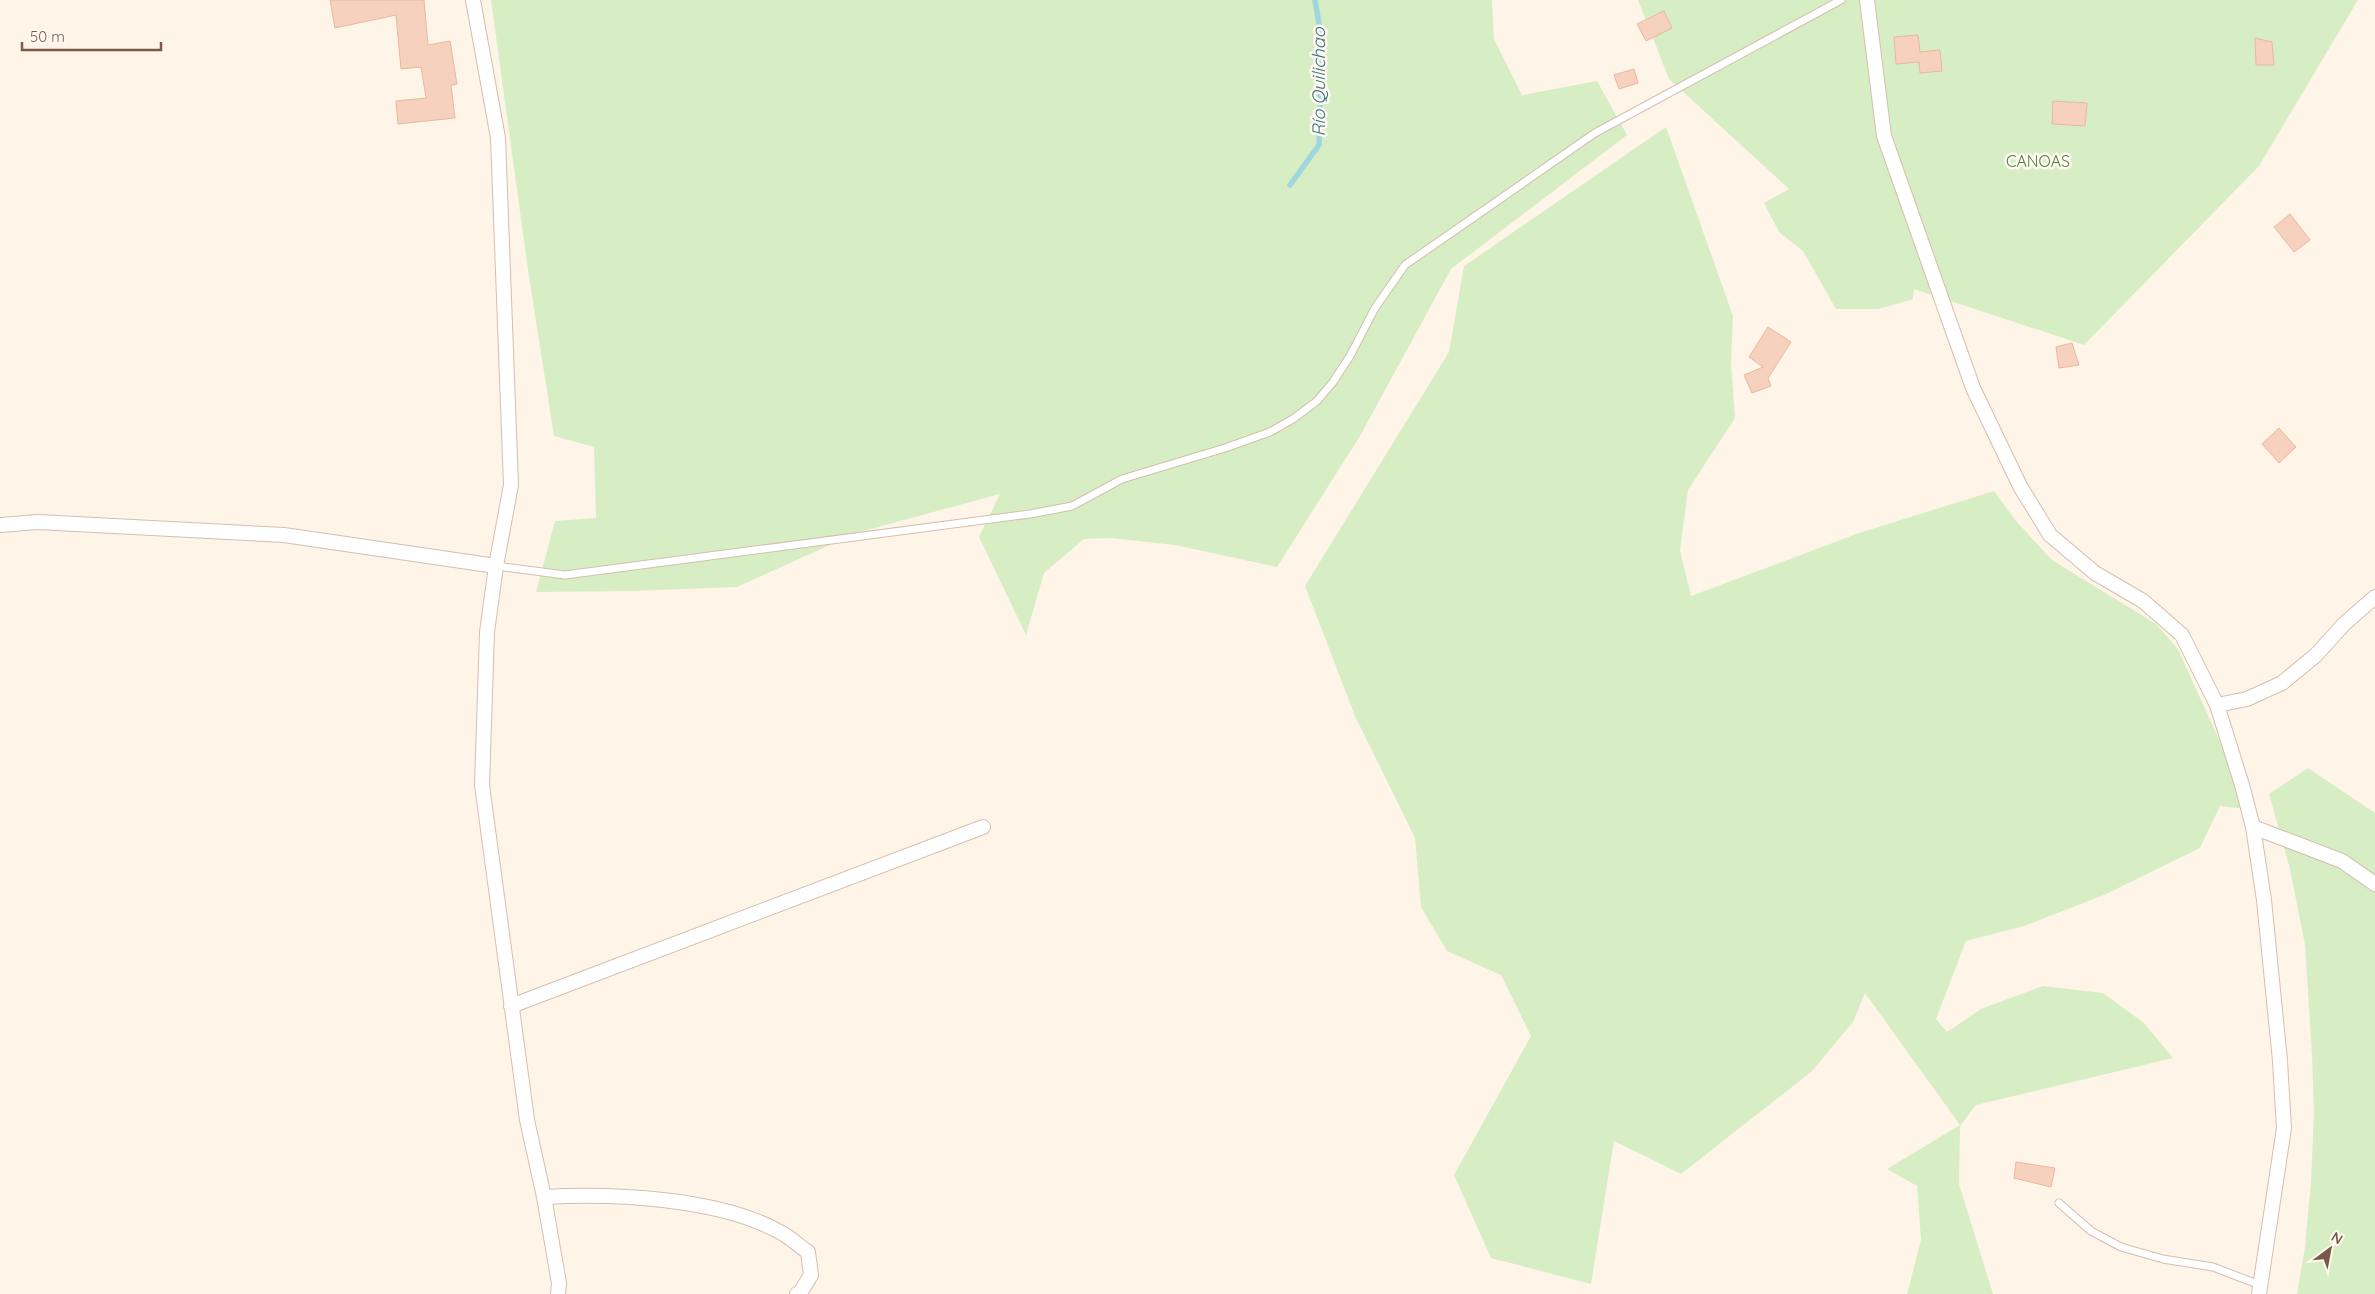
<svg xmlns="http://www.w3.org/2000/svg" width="2375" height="1294" font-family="Quicksand,sans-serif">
	<rect width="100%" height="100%" fill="#fef5e8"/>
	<path fill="#d7eec5" d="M491 0H1492L1494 39 1522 95 1597 81 1627 135 1451 269 1360 436 1277 567 1175 545 1111 538 1084 539 1044 573 1026 635 979 537 1000 494 856 533 737 587 632 591 536 592 555 521 596 518 594 447 554 436 528 270Z
		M1638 0H2358L2259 166 2084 345 1914 289 1913 299 1879 309H1836L1803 251 1779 232 1764 203 1789 189 1669 79Z
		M1666 127 1733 316 1731 362 1735 418 1688 490 1680 550 1691 596 1859 533 1994 491 2016 521 2052 560 2156 624 2178 649 2230 764 2246 809 2220 806 2200 848 2104 895 2024 926 1966 941 1936 1019 1947 1032 1981 1009 2043 986 2103 993 2144 1023 2173 1058 1976 1105 1960 1126 1959 1184 1993 1294H1907L1921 1240 1917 1186 1887 1169 1960 1125 1865 993 1853 1022 1811 1072 1681 1174 1614 1141 1591 1284 1491 1258 1454 1175 1531 1036 1501 975 1447 951 1421 907 1415 838 1355 716 1305 586 1449 352 1464 266Z
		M2308 768 2375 813V1294H2297L2305 1247 2311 1181 2314 1112 2312 1055 2305 945 2290 869 2269 794Z"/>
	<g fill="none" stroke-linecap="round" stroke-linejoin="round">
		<path stroke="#a0d6dd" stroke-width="5.5" d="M1290 185 1319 145 1322 41 1315 0"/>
	</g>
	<path fill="#f6d2be" stroke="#eab79c" d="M330 0H424L428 45 450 41 457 84 451 85 455 118 398 124 396 101 426 98 421 67 401 69 396 15 335 28Z
		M1664 11 1672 28 1646 41 1637 24Z
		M1918 35 1920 52 1940 50 1942 71 1920 73 1919 62 1896 64 1894 37Z
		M2255 38 2272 42 2274 65H2256Z
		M1634 69 1638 83 1619 89 1614 75Z
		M2053 101 2087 103 2085 126 2052 124Z
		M2290 214 2310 240 2294 252 2274 227Z
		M1768 327 1791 342 1768 378 1771 386 1752 393 1744 375 1763 367 1749 357Z
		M2072 343 2079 365 2059 368 2056 347Z
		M2279 428 2296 447 2279 463 2262 444Z
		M2016 1162 2055 1168 2051 1187 2014 1178Z"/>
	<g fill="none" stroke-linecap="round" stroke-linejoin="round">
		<defs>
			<path id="lane" d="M496 566 565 575 1030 514 1072 506 1122 479 1225 448 1270 432 1293 419 1317 401 1333 382 1350 356 1375 308 1405 265 1595 133 1841 0
				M2059 1203 2091 1231 2121 1247 2163 1259 2213 1267 2260 1285"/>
			<path id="street" d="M473 0 498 138 511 485 496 566 487 632 482 785 527 1120 544 1197 559 1283 558 1294
				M1867 0 1884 136 1973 388 2020 486 2050 535 2095 573 2143 601 2182 635 2217 705 2242 785 2253 827 2264 900 2280 1061 2284 1128 2259 1294
				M0 525 38 522 284 535 496 566
				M2217 705 2247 699 2282 683 2316 655 2344 624 2375 597
				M2253 827 2342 861 2375 884
				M511 1006 983 827
				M544 1197C613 1193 719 1198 780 1232 790 1237 799 1246 808 1252L811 1275 800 1293 797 1294"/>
		</defs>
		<use href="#lane" stroke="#d4beaf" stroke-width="9"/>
		<use href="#street" stroke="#d4beaf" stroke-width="16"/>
		<use href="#lane" stroke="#fff" stroke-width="7"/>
		<use href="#street" stroke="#fff" stroke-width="14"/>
	</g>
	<g text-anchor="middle" stroke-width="5" stroke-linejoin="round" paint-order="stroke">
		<g font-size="16" fill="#527c3d" stroke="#fff9f1">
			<text x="2038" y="167">CANOAS</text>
		</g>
		<g font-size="18" font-style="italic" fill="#3b7882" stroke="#fff9f1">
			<text transform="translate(1319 82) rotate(-90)" y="6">Río Quilichao</text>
		</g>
	</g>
	<g transform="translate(2330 1249) rotate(32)" stroke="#fff9f1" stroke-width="4" paint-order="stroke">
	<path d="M0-4L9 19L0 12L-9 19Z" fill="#7b5949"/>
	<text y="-8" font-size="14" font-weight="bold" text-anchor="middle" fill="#7b5949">N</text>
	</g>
	<path d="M22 42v8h139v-8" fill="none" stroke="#7b5949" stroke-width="2.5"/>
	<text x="30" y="42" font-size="15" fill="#7b5949" stroke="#fff9f1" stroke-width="4" paint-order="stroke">50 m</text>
</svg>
